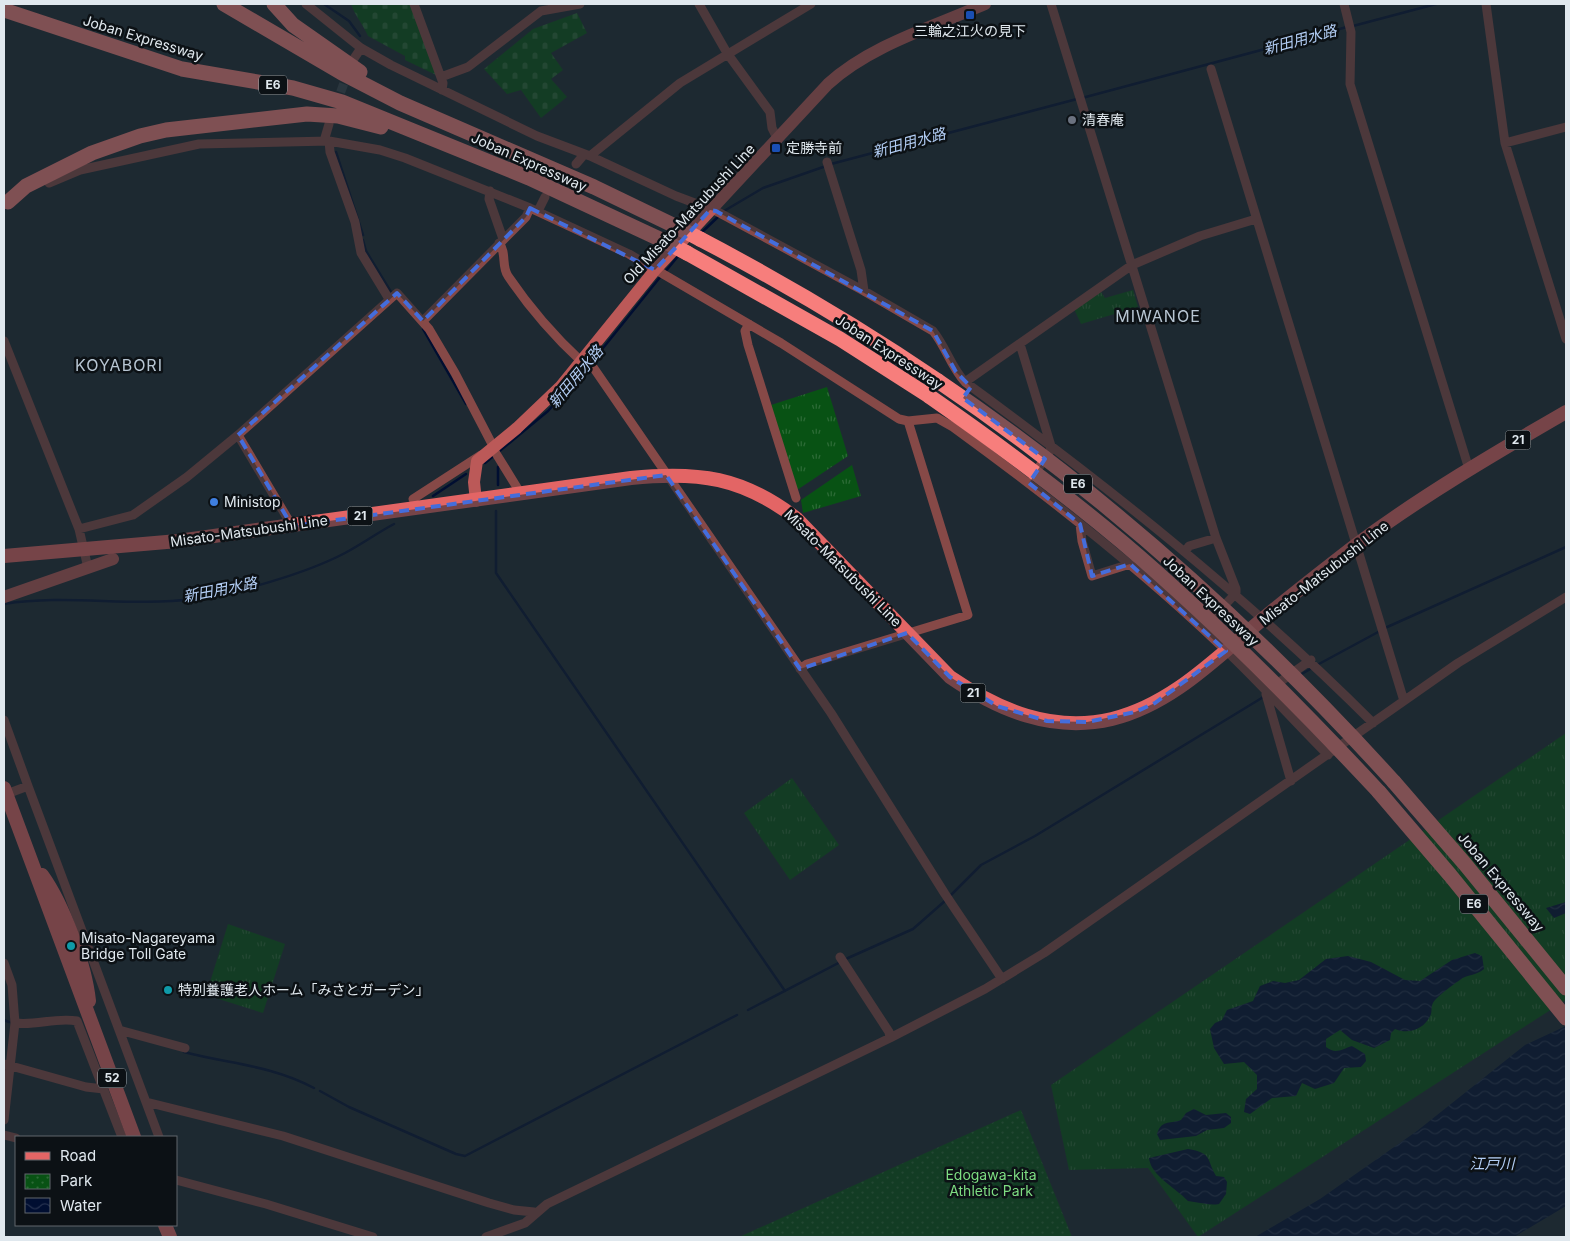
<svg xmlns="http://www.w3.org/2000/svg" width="1570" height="1241" font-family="Inter,'Noto Sans JP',sans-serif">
	<defs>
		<pattern id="grass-tufts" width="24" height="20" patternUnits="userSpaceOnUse" patternTransform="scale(1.25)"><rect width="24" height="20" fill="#085214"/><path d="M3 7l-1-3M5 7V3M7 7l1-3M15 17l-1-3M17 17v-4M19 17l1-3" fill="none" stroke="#2c6b36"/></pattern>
		<pattern id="cemetery-stones" width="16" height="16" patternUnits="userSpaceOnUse" patternTransform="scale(1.25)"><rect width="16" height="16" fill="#085214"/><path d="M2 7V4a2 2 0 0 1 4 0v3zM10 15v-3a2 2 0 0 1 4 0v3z" fill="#2c6b36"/></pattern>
		<pattern id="park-dots" width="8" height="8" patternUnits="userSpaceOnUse" patternTransform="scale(1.25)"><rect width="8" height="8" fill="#085214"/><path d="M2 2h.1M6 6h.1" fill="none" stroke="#2c6b36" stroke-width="1.8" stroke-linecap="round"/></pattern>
		<pattern id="water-waves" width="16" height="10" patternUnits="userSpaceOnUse" patternTransform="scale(1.25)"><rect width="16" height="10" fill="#000e31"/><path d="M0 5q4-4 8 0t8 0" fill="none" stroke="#25314f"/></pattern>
	</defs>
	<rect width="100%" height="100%" fill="#1e2932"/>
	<path fill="url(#grass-tufts)" d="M1133 290 1138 307 1081 324 1074 309 1101 292 1105 298Z
		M827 387 848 456 797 490 771 405Z
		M852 465 861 496 803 513 801 500Z
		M1566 733V1000L1198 1237 1148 1168 1069 1170 1051 1085Z
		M792 778 839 845 790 880 744 813Z
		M228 924 285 944 263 1013 206 995Z"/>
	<path fill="url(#cemetery-stones)" d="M351 4H410L436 75 405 60V56L368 36C363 24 355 16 351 4Z
		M577 13 587 33 551 53 563 70 551 79 567 97 541 118 521 90 507 94 484 69 533 29Z"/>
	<path fill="url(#park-dots)" d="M1021 1110 1072 1237H739Z"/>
	<path fill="url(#water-waves)" d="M1566 902V913L1554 918 1546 908Z
		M1475 953 1482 956 1484 969C1476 976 1467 974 1460 980 1455 983 1435 998 1433 1003 1431 1006 1432 1010 1431 1014 1425 1029 1409 1035 1395 1029L1391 1033 1390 1040 1374 1048 1352 1040 1340 1030 1326 1039V1047C1336 1055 1342 1049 1352 1046L1365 1054 1366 1061 1361 1067 1344 1068 1334 1083 1315 1089 1302 1083 1296 1096 1272 1098 1250 1114 1244 1112 1246 1099 1257 1089V1075L1244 1062 1224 1064 1214 1048 1210 1029 1215 1023 1222 1020 1227 1010 1253 1001 1260 986 1273 981 1285 983 1299 980 1326 959 1348 956 1371 962 1405 980 1420 981 1452 960Z
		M1566 1026V1206L1514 1237H1255L1320 1199 1417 1131 1525 1045Z
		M1194 1109 1206 1115 1226 1113 1231 1117V1123L1224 1128 1207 1130 1196 1136 1160 1140 1157 1134C1161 1120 1169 1124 1181 1120L1186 1113Z
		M1188 1149C1212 1153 1206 1158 1216 1176L1224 1177 1227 1182 1226 1194 1219 1204C1209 1206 1198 1202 1188 1201 1175 1187 1151 1176 1149 1158Z"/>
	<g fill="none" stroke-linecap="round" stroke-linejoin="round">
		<path stroke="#000e31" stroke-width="2.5" d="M324 4 349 21 360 36
			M1353 26 1436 4
			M1082 98 1347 27
			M336 152 363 235
			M831 164 1077 99
			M724 211 763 188 826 166
			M700 234 720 215
			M363 240 366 251 391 292
			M665 272 679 255
			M423 329 466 404
			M485 463 548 411 595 358 661 276
			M498 485V467
			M433 496 466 474
			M496 511V573L785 991
			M4 604C67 594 130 607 193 599 236 594 307 573 345 553 362 544 377 533 394 524
			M1385 628 1566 547
			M1317 665 1380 631
			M1300 675 1312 668
			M950 896 981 865 1035 836 1265 696
			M748 1010 848 958 913 929 946 900
			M4 1020 9 1022
			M184 1052C229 1064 271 1065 314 1088
			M320 1091 349 1107 456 1154 465 1156 737 1015"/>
		<path stroke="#3b464e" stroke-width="9" stroke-dasharray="9 4.5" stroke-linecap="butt" d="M336 105 348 72"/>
		<path stroke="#864947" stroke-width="9" d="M306 4 361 48 391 65 537 136 590 156 676 196 716 211 864 291 933 331C946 347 951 367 965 382 1109 487 1247 597 1373 723
			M414 4 443 83 442 90
			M699 4 727 53 770 112 772 128 778 140
			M1051 4 1216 538 1236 589V593L1208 623
			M1344 4 1351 32 1350 84 1469 469
			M1486 4 1505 143 1566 339
			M353 60 361 48
			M1211 69 1404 701
			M441 77 468 67 541 11 580 4
			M324 141 329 124
			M329 141 330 152 355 222 361 253 389 299
			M1505 143 1566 127
			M590 156 680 83 811 4
			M827 162 861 270 864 291
			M576 164 582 157
			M49 183 80 170 199 144 329 141 380 150 405 158 530 208 629 254 781 343 899 419 908 421 937 418 953 427C1045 494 1136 565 1219 644 1257 679 1291 718 1328 755
			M490 191 489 199 503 239
			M538 211 545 197
			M499 243C507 253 501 266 508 276 529 307 555 337 582 362
			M423 321 526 217 530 208
			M749 324 745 331 748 345 796 498
			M4 341 79 529 88 568
			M1020 344 1051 446 1050 451 1033 476
			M584 359 593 367 831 713 945 894 1002 979
			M965 382 1132 265 1200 236 1256 219
			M238 435 292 526
			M492 447 521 494
			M413 499 481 455
			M1080 524 1082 541 1092 576 1130 564
			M79 529 133 515 187 477 238 435 397 293 429 329 455 373 493 446
			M1185 552 1189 546 1216 538
			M800 669 807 664 968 615 908 421
			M1274 686 1311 660
			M1266 694 1291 781
			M4 720 28 786
			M4 795 28 786 159 1137
			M840 957 889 1032 890 1038
			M4 963 12 985 15 1023 4 1120
			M15 1023C36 1026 56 1017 77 1021L122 1137
			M119 1030 185 1048
			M4 1064 86 1087 104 1089
			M146 1102 283 1136 489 1203 514 1210 534 1212
			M4 1135 16 1138
			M176 1180 266 1204 373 1237
			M486 1237 525 1223 547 1204 890 1038 985 989 1044 953 1458 663 1566 597"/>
		<path stroke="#bb5958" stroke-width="12" d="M476 501 474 482 477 461 517 428 561 386 655 270 828 84C871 45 933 27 985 4
			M4 597 113 559"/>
		<path stroke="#e36565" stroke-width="14" d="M4 556 178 541 631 478C698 471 743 477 797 519L950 677C998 710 1052 733 1112 719 1173 704 1218 656 1264 618 1294 593 1325 569 1356 545 1422 496 1495 453 1566 412
			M4 788 134 1137
			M42 875C63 904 85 964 89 1001
			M165 1225 170 1237"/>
		<path stroke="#f77e7c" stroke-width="15" d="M224 4 342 73 400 103 594 187 679 228
			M274 4 293 25 360 72
			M4 10 182 69 293 88 342 102 529 178 666 242
			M8 202 26 186 92 153 140 136 166 130 307 114 338 116 381 127
			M700 239C782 282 862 329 938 381
			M687 253 840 339 929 396
			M1394 782 1465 864 1566 988
			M1379 792 1450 875 1566 1018"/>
		<path stroke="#f77e7c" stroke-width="15" d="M679 228 700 239
			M666 242 687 253
			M938 381C1107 495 1257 631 1394 782
			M929 396C995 442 1060 490 1122 542 1213 619 1297 704 1379 792"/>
	</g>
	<path d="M0 0H1570V1241H0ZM530 208 655 270 710 210 716 211 933 331 956 372 971 387 963 398 1045 459 1029 483 1080 524 1092 576 1130 564 1226 651 1155 703 1135 712 1087 722 1047 721 997 706 950 677 907 633 800 669 666 475 292 526 238 435 397 293 423 321 526 217Z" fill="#1e2932" fill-opacity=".55" fill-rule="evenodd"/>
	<path fill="none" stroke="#446ddc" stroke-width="4" stroke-dasharray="10 6" stroke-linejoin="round" d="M530 208 655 270 710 210 716 211 933 331 956 372 971 387 963 398 1045 459 1029 483 1080 524 1092 576 1130 564 1226 651 1155 703 1135 712 1087 722 1047 721 997 706 950 677 907 633 800 669 666 475 292 526 238 435 397 293 423 321 526 217Z"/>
	<g fill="#1a4fb4" stroke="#0c1115" stroke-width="2">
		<rect x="965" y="10" width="10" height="10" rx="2.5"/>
		<rect x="771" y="143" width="10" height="10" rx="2.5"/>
	</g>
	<circle fill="#6b7280" stroke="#0c1115" stroke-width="2" cx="1072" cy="120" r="5"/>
	<circle fill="#3f7fe0" stroke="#0c1115" stroke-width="2" cx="214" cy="502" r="5"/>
	<g fill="#0f9aa8" stroke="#0c1115" stroke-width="2">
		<circle cx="71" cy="946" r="5"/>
		<circle cx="168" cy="990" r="5"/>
	</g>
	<g text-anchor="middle" stroke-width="5" stroke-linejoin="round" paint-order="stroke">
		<g fill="#0c1115" stroke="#a0a8ad" stroke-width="1">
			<rect x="259" y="75.5" width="28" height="19" rx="4"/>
			<rect x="1505.5" y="430.5" width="25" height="19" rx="4"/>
			<rect x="1064" y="474.5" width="28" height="19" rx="4"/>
			<rect x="347.5" y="506.5" width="25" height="19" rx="4"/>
			<rect x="960.5" y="683.5" width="25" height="19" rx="4"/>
			<rect x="1460" y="894.5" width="28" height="19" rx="4"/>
			<rect x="98" y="1068.5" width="28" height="19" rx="4"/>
		</g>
		<g font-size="12" font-weight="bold" fill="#e0e8ee">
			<text x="273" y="89">E6</text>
			<text x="1518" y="444">21</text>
			<text x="1078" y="488">E6</text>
			<text x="360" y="520">21</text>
			<text x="973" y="697">21</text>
			<text x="1474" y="908">E6</text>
			<text x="112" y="1082">52</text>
		</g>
		<g font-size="14" fill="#e0e8ee" stroke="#0c1115" text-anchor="start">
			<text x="970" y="36" text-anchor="middle">三輪之江火の見下</text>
			<text x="1082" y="125">清春庵</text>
			<text x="786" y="153">定勝寺前</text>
			<text x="224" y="507">Ministop</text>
			<text x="81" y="943">Misato-Nagareyama<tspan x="81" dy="16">Bridge Toll Gate</tspan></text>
			<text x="178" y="995">特別養護老人ホーム「みさとガーデン」</text>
		</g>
		<g font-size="14" fill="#e0e8ee" stroke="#0c1115">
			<text transform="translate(143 38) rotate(17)" y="5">Joban Expressway</text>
			<text transform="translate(529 162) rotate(24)" y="5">Joban Expressway</text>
			<text transform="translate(689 214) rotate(-47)" y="5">Old Misato-Matsubushi Line</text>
			<text transform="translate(889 352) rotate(33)" y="5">Joban Expressway</text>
			<text transform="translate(249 531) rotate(-8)" y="5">Misato-Matsubushi Line</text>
			<text transform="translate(843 568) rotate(45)" y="5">Misato-Matsubushi Line</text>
			<text transform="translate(1324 573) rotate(-38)" y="5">Misato-Matsubushi Line</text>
			<text transform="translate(1211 601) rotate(43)" y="5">Joban Expressway</text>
			<text transform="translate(1501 882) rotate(50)" y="5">Joban Expressway</text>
		</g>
		<g font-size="14" fill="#7edd82" stroke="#0c1115">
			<text x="991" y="1180">Edogawa-kita<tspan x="991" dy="16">Athletic Park</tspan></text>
		</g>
		<g font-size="15" font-style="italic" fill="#b2cdf4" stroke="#0c1115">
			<text transform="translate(1300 40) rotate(-15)" y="5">新田用水路</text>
			<text transform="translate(909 143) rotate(-15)" y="5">新田用水路</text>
			<text transform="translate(576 377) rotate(-50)" y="5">新田用水路</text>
			<text transform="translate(220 590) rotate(-11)" y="5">新田用水路</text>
			<text x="1492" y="1169">江戸川</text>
		</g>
		<g font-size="16" letter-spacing="1" fill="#b8c6d3" stroke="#0c1115">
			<text x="1158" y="322">MIWANOE</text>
			<text x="119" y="371">KOYABORI</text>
		</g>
	</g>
	<rect width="1570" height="1241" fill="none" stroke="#e0e8ee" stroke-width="10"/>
	<rect x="15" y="1136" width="162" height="90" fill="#0c1115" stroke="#61676c"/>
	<rect x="25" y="1152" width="25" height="8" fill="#e36565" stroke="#61676c"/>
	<text x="60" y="1161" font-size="15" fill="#e0e8ee">Road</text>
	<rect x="25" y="1174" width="25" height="15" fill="url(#park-dots)" stroke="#61676c"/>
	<text x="60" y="1186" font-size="15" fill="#e0e8ee">Park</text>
	<rect x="25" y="1198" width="25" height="15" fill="url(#water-waves)" stroke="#61676c"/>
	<text x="60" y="1211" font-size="15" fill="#e0e8ee">Water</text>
</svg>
